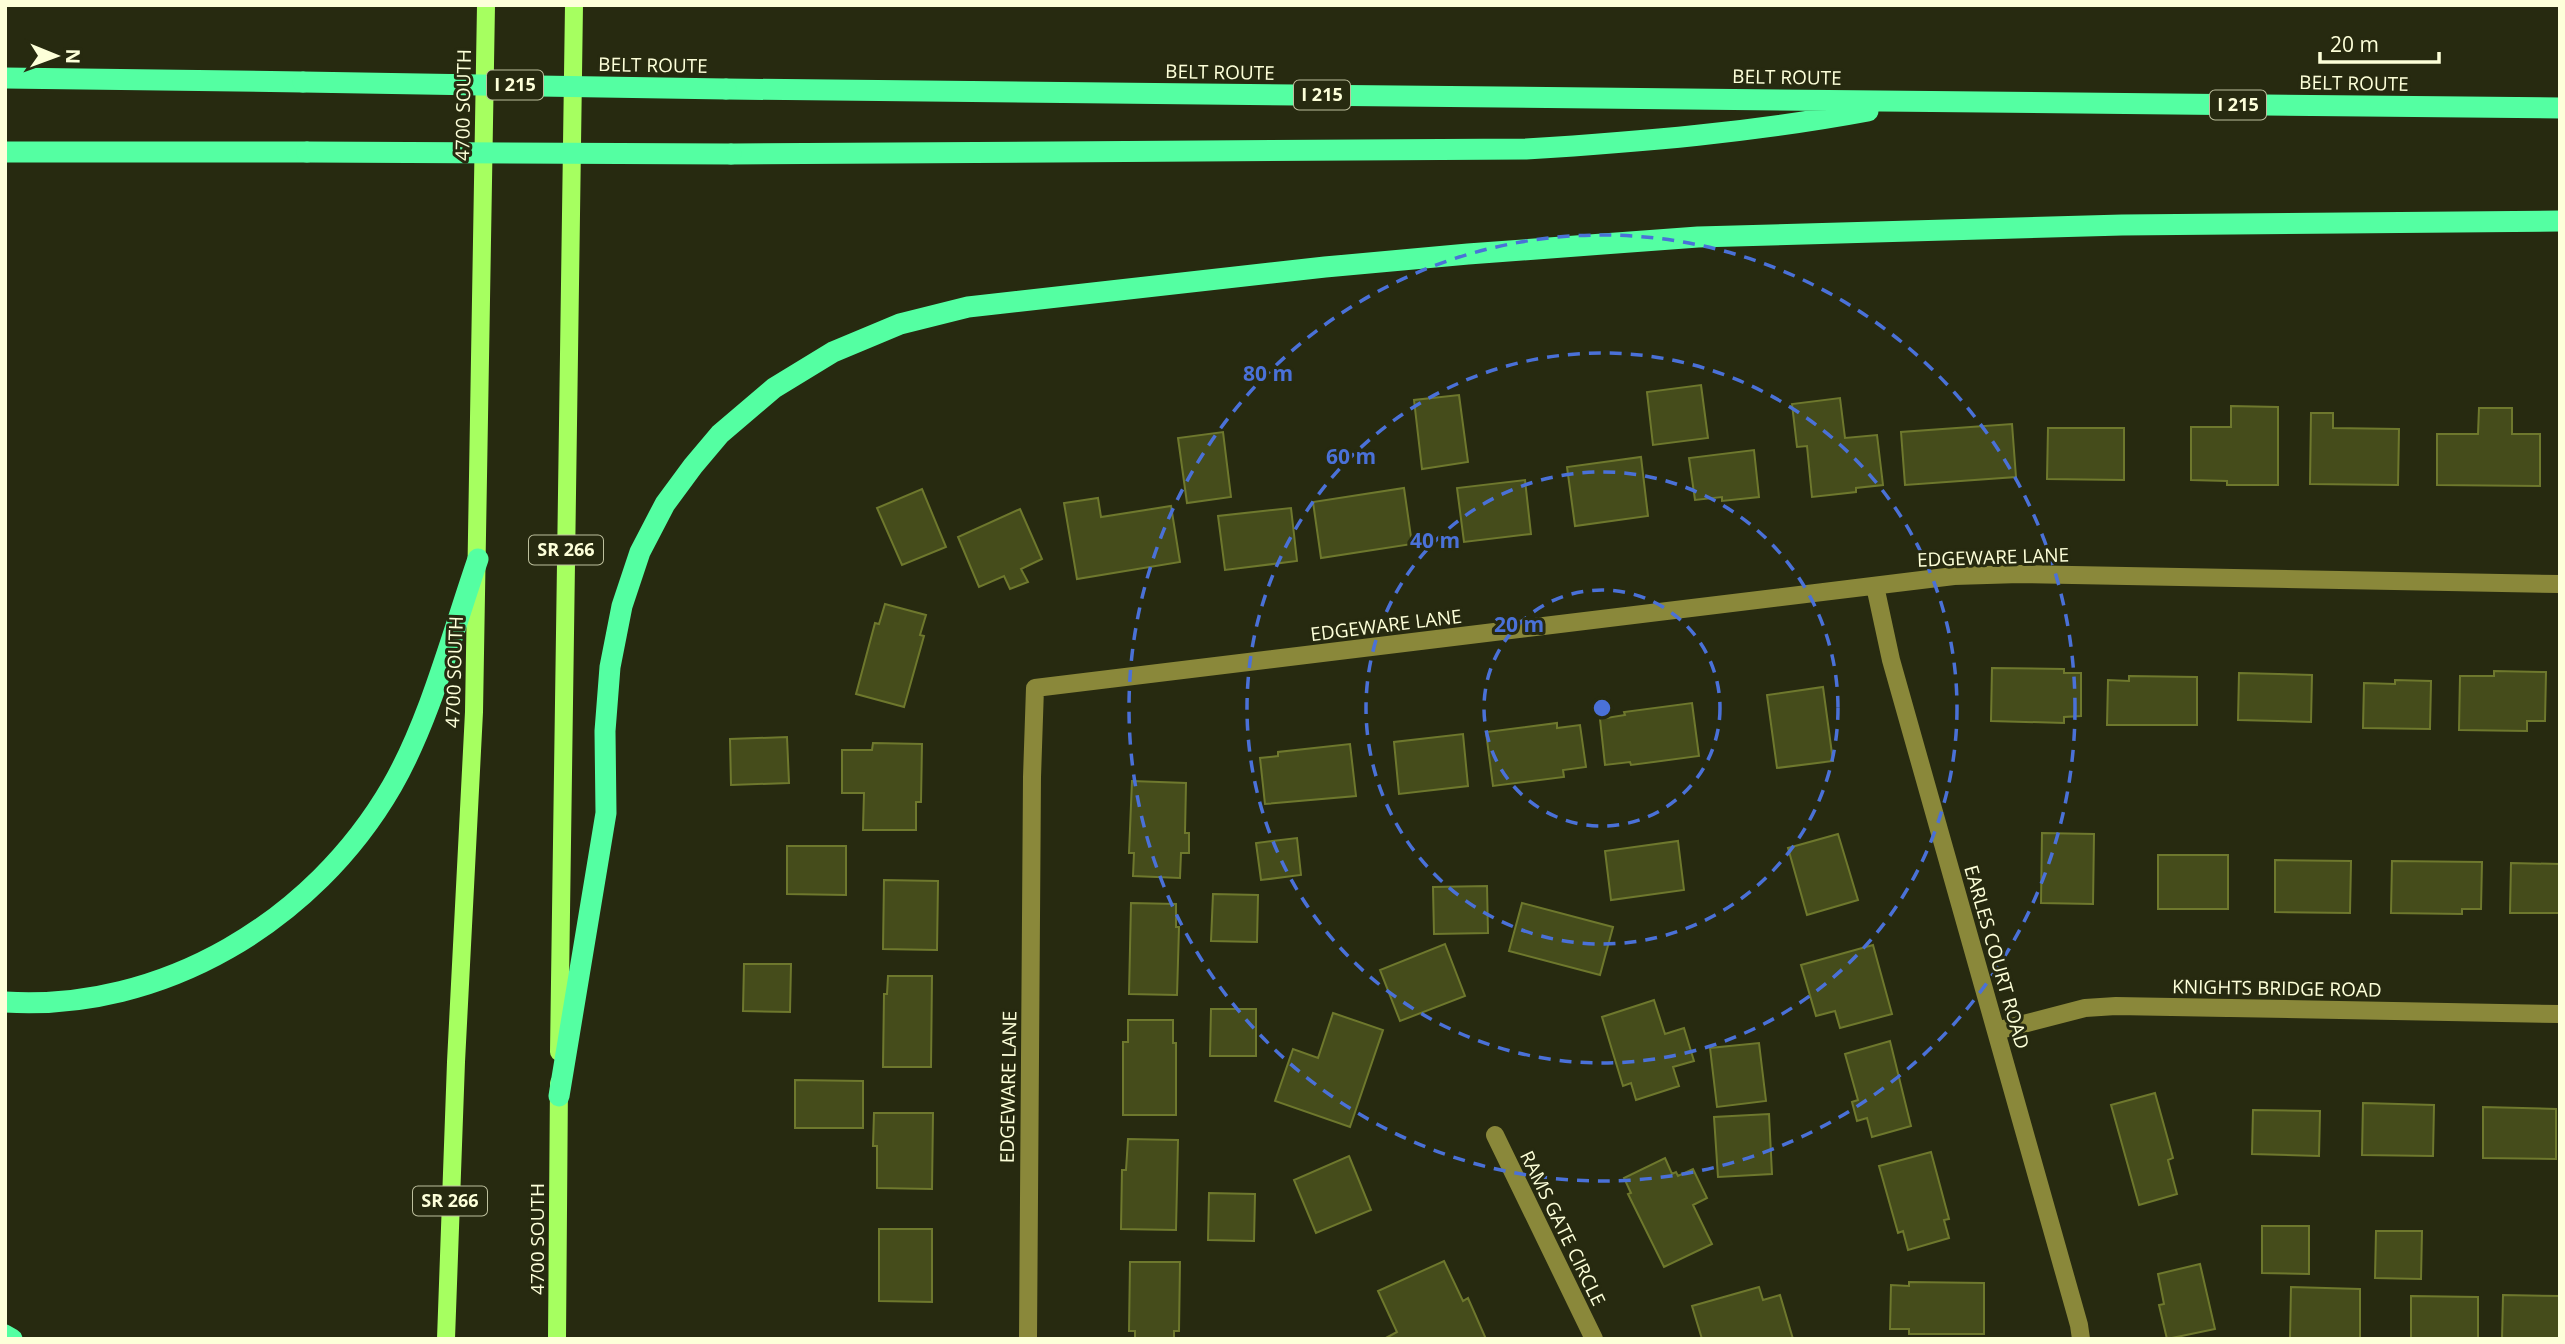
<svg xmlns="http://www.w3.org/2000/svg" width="2565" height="1344" font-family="'Open Sans',sans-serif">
	<rect width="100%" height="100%" fill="#272a10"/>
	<path fill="#454c1b" stroke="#6e782d" stroke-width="2" d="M1701 385 1708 438 1653 445 1647 392Z
		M1459 395 1468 462 1422 469 1414 400Z
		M1840 398 1845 438 1877 435 1883 485 1856 488V492L1812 497 1807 446 1797 447 1792 404Z
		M2231 406 2278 407V485H2227V481L2191 480V427H2231Z
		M2479 408H2512V434H2540V486L2437 485V434H2478Z
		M2311 413H2333V428L2399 429 2398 485 2310 484Z
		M2012 424 2016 477 1905 485 1901 432Z
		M2048 428H2124V480L2047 479Z
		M1223 432 1231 497 1187 503 1178 438Z
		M1754 450 1759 497 1722 501V497L1695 500 1689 458Z
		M1641 457 1648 516 1575 526 1567 467Z
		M1525 480 1531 534 1464 542 1457 488Z
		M1404 488 1412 544 1321 558 1313 502Z
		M922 489 946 547 902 565 877 508Z
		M1098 498 1101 517 1171 506 1180 562 1077 579 1064 503Z
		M1291 508 1297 561 1225 570 1218 516Z
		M1020 509 1042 559 1021 569 1028 582 1010 589 1004 576 979 587 958 537Z
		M885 604 926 615 920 635 924 636 904 707 856 694 875 623 879 624Z
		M1992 668 2064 669V673H2081V716L2064 717V723L1991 721Z
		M2494 671 2546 672 2545 721H2527V731L2459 730 2460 676H2494Z
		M2239 673 2312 675 2311 722 2238 720Z
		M2129 676 2197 677V725H2107L2108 680 2129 681Z
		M2395 680 2431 681 2430 729 2363 728 2364 683 2395 684Z
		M1823 687 1833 761 1777 768 1767 695Z
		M1692 703 1699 756 1631 765 1630 762 1605 765 1600 719 1625 715 1624 712Z
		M1557 723V728L1580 725 1586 767 1563 770 1564 777 1493 786 1486 732Z
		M1463 734 1468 786 1399 794 1394 742Z
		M787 737 789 783 731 785 730 739Z
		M873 743 922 744 921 802H916V830H863L864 793H842V750H872Z
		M1350 744 1356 796 1265 804 1260 758 1278 756V752Z
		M1132 781 1186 783 1185 833H1189V853H1181L1180 878 1133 876 1134 853H1129Z
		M2042 833 2094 834 2093 904 2041 903Z
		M1838 834 1858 900 1807 915 1788 848Z
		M1297 838 1301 875 1261 880 1256 843Z
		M1678 841 1684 890 1611 900 1605 851Z
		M787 846H846V895L787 894Z
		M2158 855H2228V909H2158Z
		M2275 860 2351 861 2350 913 2275 912Z
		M2392 861 2482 862 2481 909H2462V914L2391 913Z
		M2511 863 2560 864V913H2510Z
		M884 880 938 881 937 950 883 949Z
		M1487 886 1488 933 1434 934 1433 887Z
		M1213 894 1258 895 1257 942 1211 941Z
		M1131 903 1176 904V927H1179L1177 995 1129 994Z
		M1522 903 1613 927 1600 975 1509 951Z
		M1445 944 1465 996 1400 1021 1380 970Z
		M1873 945 1892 1014 1840 1028 1835 1011 1816 1016 1801 965Z
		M744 964H791L790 1012 743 1011Z
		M888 976H932L931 1067H883L884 994H887Z
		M1654 1000 1665 1034 1684 1028 1694 1061 1673 1067 1679 1086 1636 1100 1631 1083 1623 1086 1602 1017Z
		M1211 1009H1256V1056H1210Z
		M1333 1013 1383 1030 1350 1127 1275 1101 1293 1049 1318 1058Z
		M1128 1020H1173V1043H1176V1115H1123V1042H1128Z
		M1890 1041 1911 1126 1872 1137 1867 1118 1857 1121 1852 1102 1858 1100 1845 1054Z
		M1759 1043 1766 1101 1717 1107 1710 1048Z
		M795 1080 863 1081V1128H795Z
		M2155 1093 2173 1158 2168 1160 2177 1194 2139 1205 2111 1105Z
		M2363 1103 2434 1105 2433 1156 2362 1155Z
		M2483 1107 2556 1109V1159L2483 1158Z
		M2253 1110 2320 1111 2319 1156 2252 1154Z
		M874 1113H933L932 1189 877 1188V1146H873Z
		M1769 1114 1772 1174 1718 1177 1714 1117Z
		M1128 1139 1178 1140 1176 1230 1121 1229 1122 1170H1126Z
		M1931 1152 1949 1219 1944 1220 1949 1238 1908 1250 1903 1231 1898 1233 1879 1166Z
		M1349 1156 1371 1210 1316 1233 1294 1180Z
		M1665 1158 1672 1174 1676 1172 1678 1176 1693 1169 1707 1198 1693 1205 1712 1244 1664 1267 1628 1194 1631 1193 1624 1178Z
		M1209 1193 1255 1194 1254 1241 1208 1240Z
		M2262 1226H2309V1274L2262 1273Z
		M879 1229H932V1302L879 1301Z
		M2376 1231H2422L2421 1279 2375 1278Z
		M1444 1261 1463 1301 1468 1298 1486 1339H1384L1397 1332 1378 1291Z
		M1130 1262H1180L1179 1331H1174V1339H1135V1331H1129Z
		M2200 1264 2215 1329 2167 1339 2159 1305 2164 1304 2158 1274Z
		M1909 1282 1984 1283V1334H1909V1329H1890L1891 1285 1909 1286Z
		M1759 1287 1763 1300 1780 1295 1793 1339H1702L1692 1306Z
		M2291 1287 2360 1289V1339H2290Z
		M2503 1295 2560 1296V1339H2502Z
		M2411 1296 2478 1297V1339H2411Z"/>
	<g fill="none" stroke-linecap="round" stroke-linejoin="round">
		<path stroke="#8a883a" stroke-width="18" d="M1875 586 1891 660 2079 1325 2081 1339
			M1996 1031 2085 1008 2116 1006 2560 1014
			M1495 1135 1594 1339
			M1028 1339 1032 777 1035 688 1954 576 2020 574 2560 584"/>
		<path stroke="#a6ff60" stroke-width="18" d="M559 1052 574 5
			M446 1339 456 1062 474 712 486 5
			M557 1339 559 1083"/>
		<path stroke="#54ffa2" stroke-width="21" d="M5 78 303 82
			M726 89 2560 108
			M5 152H307
			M731 154 1526 149C1641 142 1755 132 1868 111
			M5 1002C163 1012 314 921 392 786 430 720 453 631 478 559
			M559 1096 606 813 605 731 610 667 622 606 640 552 665 504 693 466 720 434 774 388 833 352 900 324 968 307 1325 267 1468 254 1698 237 2122 225 2560 221
			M5 1335 12 1339"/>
		<path stroke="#54ffa2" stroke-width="21" d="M303 82 726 89
			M307 152 731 154"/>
	</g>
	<g fill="none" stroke="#4a71d8" stroke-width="3.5" stroke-dasharray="12 9">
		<circle cx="1602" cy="708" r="118"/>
		<circle cx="1602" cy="708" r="236"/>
		<circle cx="1602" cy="708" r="355"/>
		<circle cx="1602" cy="708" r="473"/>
	</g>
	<g text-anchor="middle" stroke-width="6" stroke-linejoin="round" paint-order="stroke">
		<g fill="#272a10" stroke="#bdbf9d" stroke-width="2">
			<rect x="487" y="70.5" width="56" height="29" rx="5"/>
			<rect x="1294" y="80.5" width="56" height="29" rx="5"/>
			<rect x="2210" y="90.5" width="56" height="29" rx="5"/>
			<rect x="529" y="535.5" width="74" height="29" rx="5"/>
			<rect x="413" y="1186.5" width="74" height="29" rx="5"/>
		</g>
		<g font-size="18" font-weight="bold" fill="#fdffd9">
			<text x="515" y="91">I 215</text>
			<text x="1322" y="101">I 215</text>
			<text x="2238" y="111">I 215</text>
			<text x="566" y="556">SR 266</text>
			<text x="450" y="1207">SR 266</text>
		</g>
		<g font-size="19" fill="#fdffd9" stroke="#272a10">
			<text transform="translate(653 65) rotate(1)" y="7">BELT ROUTE</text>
			<text transform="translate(1220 72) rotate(1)" y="7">BELT ROUTE</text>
			<text transform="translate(1787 77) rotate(1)" y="7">BELT ROUTE</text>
			<text transform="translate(2354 83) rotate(1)" y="7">BELT ROUTE</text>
			<text transform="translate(463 105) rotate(-89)" y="7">4700 SOUTH</text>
			<text transform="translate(1993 557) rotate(-2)" y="7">EDGEWARE LANE</text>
			<text transform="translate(1386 625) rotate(-7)" y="7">EDGEWARE LANE</text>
			<text transform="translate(454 672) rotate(-88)" y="7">4700 SOUTH</text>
			<text transform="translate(1997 957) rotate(74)" y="7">EARLES COURT ROAD</text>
			<text transform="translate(2277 988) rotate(1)" y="7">KNIGHTS BRIDGE ROAD</text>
			<text transform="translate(1008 1087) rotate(-89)" y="7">EDGEWARE LANE</text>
			<text transform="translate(1563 1228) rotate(64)" y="7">RAMS GATE CIRCLE</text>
			<text transform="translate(537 1239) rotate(-90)" y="7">4700 SOUTH</text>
		</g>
	</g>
	<circle cx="1602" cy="708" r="10" fill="#4a71d8" stroke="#272a10" stroke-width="3.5"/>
	<g font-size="21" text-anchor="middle" font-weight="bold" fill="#4a71d8" stroke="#272a10" stroke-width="6" stroke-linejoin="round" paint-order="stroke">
		<text x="1268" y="381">80 m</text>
		<text x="1351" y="464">60 m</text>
		<text x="1435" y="548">40 m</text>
		<text x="1519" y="632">20 m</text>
	</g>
	<rect width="2565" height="1344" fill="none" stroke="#fdffd9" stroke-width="14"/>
	<g transform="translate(56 56) rotate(91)" stroke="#272a10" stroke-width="5" paint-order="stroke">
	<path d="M0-5L12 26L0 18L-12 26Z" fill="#fdffd9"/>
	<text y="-10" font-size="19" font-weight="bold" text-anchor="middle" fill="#fdffd9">N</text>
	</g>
	<path d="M2320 52v10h119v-10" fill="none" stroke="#fdffd9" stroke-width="3.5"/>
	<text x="2330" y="52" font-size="21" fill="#fdffd9" stroke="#272a10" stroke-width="5" paint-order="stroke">20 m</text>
</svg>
